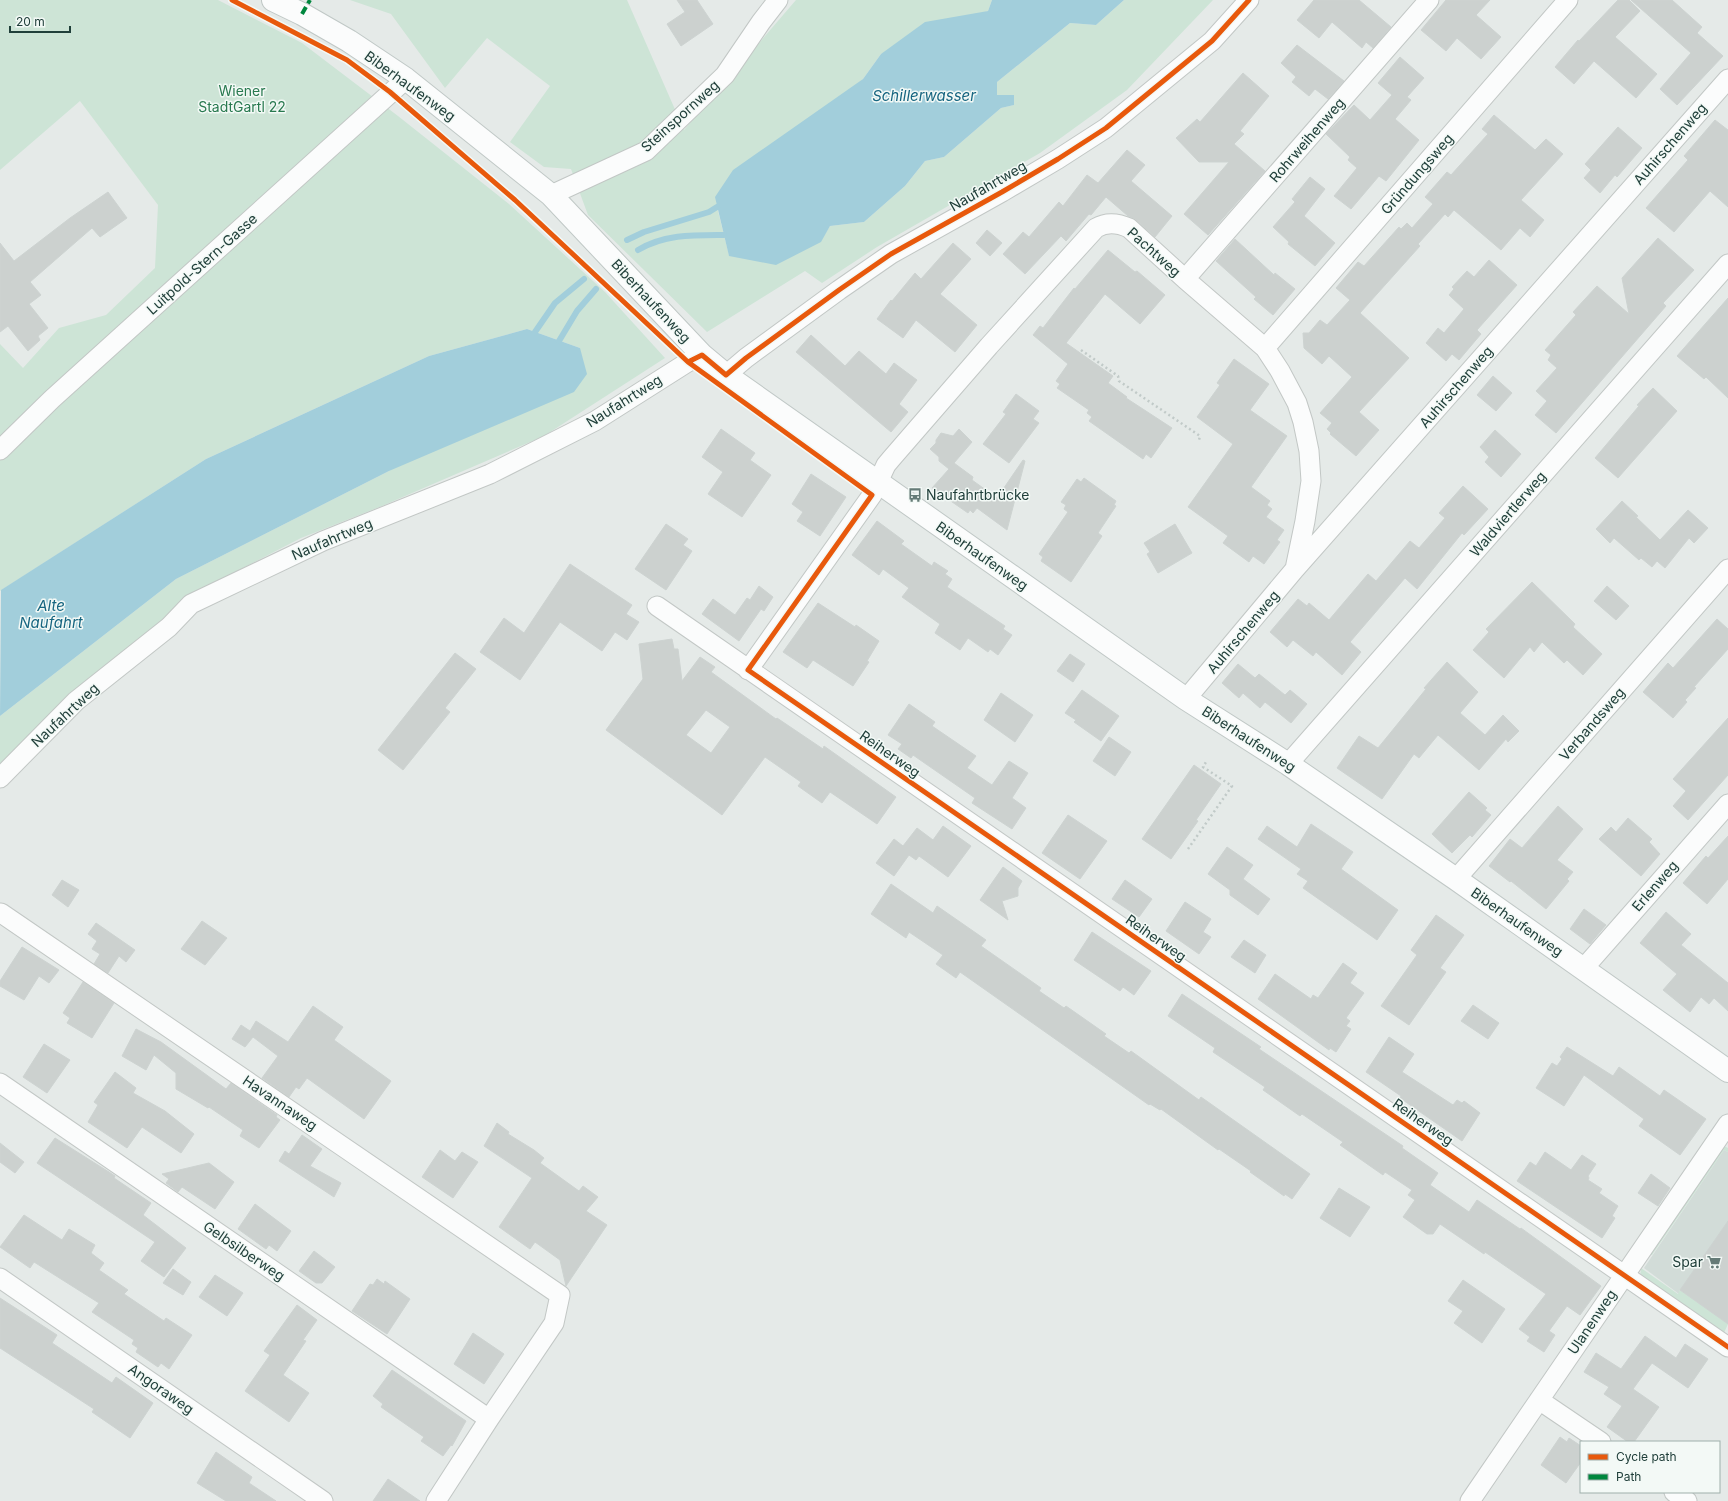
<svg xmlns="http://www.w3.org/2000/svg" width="1728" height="1501" font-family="Inter,sans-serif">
	<rect width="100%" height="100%" fill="#e5eae8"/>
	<path fill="#d2dcd8" d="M1724 1150 1728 1152V1324L1680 1290 1679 1294 1644 1268Z"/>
	<path fill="#cde4d6" d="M0 0H218L302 43 398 116 509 204 605 292 665 358 544 436 382 506 301 538 183 599 169 619 0 769V716L176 579 389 471 580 348 527 329 429 356 206 459 0 591V344L23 368 59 328 106 315 155 268 158 205 80 101 0 170Z
		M350 0H627L684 130 796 0H992L988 11 881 54 863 79 717 207 729 255 820 242 830 226 864 222 905 186 925 161 944 157 1001 108 1014 105 997 96V82L1070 23 1096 25 1124 0H1213L1127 90 1040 153 877 247 822 283 805 271 707 332 588 215 571 169 544 167 510 142 550 86 487 38 445 88 391 14Z
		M1724 1146 1728 1148V1152L1724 1150 1652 1255H1650Z
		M1641 1268 1678 1294 1680 1290 1728 1324 1723 1335 1640 1277Z"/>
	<path fill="#a2cedb" d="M992 0H1124L1096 25 1070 23 997 82V95H1014V105L1001 108 944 157 925 161 905 186 864 222 830 226 821 242 776 265 729 256 715 197 733 170 863 79 881 54 925 22 988 11Z
		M527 329 580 348 587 374 574 392 389 471 176 579 0 716 1 590 206 459 429 356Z"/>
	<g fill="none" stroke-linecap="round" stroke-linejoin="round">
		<path stroke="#a2cedb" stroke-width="6" d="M627 240 644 232 709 212 717 207
			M638 250C665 234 694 235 724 235
			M535 332 555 303 584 279
			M559 341 577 311 596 289"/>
	</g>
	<path fill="#ccd1cf" stroke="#cdd3d1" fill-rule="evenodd" d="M677 0H697L713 24 681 46 667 24 685 12Z
		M1314 0H1359L1391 27 1373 48 1366 42 1362 48 1332 22 1319 38 1297 20Z
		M1446 0H1490L1476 15 1501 37 1481 59 1457 38 1446 51 1421 30Z
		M1618 0H1629L1640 11 1615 37 1657 74 1636 98 1594 61 1574 84 1555 67 1578 40 1579 41Z
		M1631 0H1672L1702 27 1697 33 1723 56 1677 105 1660 89 1691 53Z
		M1297 45 1344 81 1328 99 1315 89 1309 96 1292 82 1296 77 1281 63Z
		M1400 57 1424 78 1407 97 1411 100 1395 119 1419 140 1386 181 1379 176 1351 209 1334 196 1357 168 1348 160 1350 157 1326 134 1354 105 1370 120 1392 95 1378 83Z
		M1243 73 1269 96 1240 131 1244 134 1234 144 1265 171 1208 235 1184 214 1229 162H1199L1176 138 1197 119 1200 122Z
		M1494 115 1535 150 1546 139 1563 154 1521 200 1544 220 1530 237 1520 228 1501 250 1454 210 1448 217 1445 214 1418 244 1420 246 1360 313 1409 358 1359 412 1379 430 1356 456 1330 434 1331 433 1327 429 1332 423 1320 413 1352 377 1329 356 1322 364 1304 348 1303 333H1309L1320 320 1327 325 1350 300 1336 288 1358 262 1364 266 1399 227 1401 229 1407 223 1412 228 1433 204 1425 197 1447 172 1451 175 1488 134 1482 129Z
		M1715 120 1728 130V207L1710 191 1674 232 1646 208 1688 160 1684 156Z
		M1618 127 1642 148 1617 177 1615 175 1600 193 1584 178 1591 170 1585 164Z
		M1127 150 1145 165 1131 181 1172 216 1155 237 1136 220 1128 216 1106 197 1091 215 1089 214 1066 241 1061 236 1025 274 1003 254 1023 232 1029 237 1059 202 1063 206 1087 175 1098 183Z
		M1310 177 1325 189 1304 216 1335 243 1315 266 1288 244 1289 242 1273 227 1295 202 1292 199Z
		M108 192 127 218 100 237 92 228 30 282 41 295 29 304 48 328 38 336 40 340 28 351 8 326 0 332V243L14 261 70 218Z
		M987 230 1002 243 990 256 976 243Z
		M1658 238 1694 270 1663 303 1666 306 1556 433 1535 415 1547 401 1536 391 1557 368 1548 360 1551 355 1545 350 1576 315 1573 312 1597 286 1629 314 1622 278Z
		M1235 239 1274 275 1275 273 1295 289 1273 315 1254 299 1256 297 1216 261Z
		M953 243 971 259 940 294 977 325 955 352 916 320 903 338 877 319 891 300 892 301 915 273 921 279Z
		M1108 250 1135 272 1137 271 1165 295 1140 324 1105 294 1066 343 1113 376 1108 383 1127 397 1126 398 1172 428 1151 458 1146 454 1143 459 1089 421 1092 417 1087 413 1089 410 1057 388 1060 384 1056 381 1068 364 1033 335 1040 326 1043 328 1074 288 1075 289Z
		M1489 260 1517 285 1477 330 1481 334 1459 360 1452 354 1446 361 1426 343 1438 328 1444 333 1464 309 1449 295 1454 289 1452 287 1467 271 1474 277Z
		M1728 298V398L1706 377 1704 379 1677 356Z
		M811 335 845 366 859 351 886 374 894 363 917 380 899 404 908 412 891 432 796 352Z
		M1234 359 1269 384 1250 410 1287 436 1251 487 1270 501 1267 505 1272 509 1266 517 1284 530 1277 540 1280 542 1264 564 1253 556 1249 562 1223 543 1228 536 1188 507 1233 444 1197 417 1220 385 1217 383Z
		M1493 376 1512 393 1496 411 1477 395Z
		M1653 388 1677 411 1618 478 1595 458 1639 406 1637 405Z
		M1016 394 1039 411 1033 419 1039 423 1009 463 983 444 1006 414 1003 412Z
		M721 429 755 453 750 460 771 475 742 517 708 494 723 472 702 457Z
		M959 429 972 442 954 463 973 477 972 480 997 498 1023 460 1025 461 1007 530 977 508 973 513 970 510 968 513 932 488 949 469 939 461V457L930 449 936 443V440L941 433 953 436Z
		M1495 430 1521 454 1501 477 1485 462 1489 457 1480 447Z
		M811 474 846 497 820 536 797 521 803 512 792 504Z
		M1084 478 1116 501 1114 505 1116 506 1098 533 1102 536 1071 582 1041 561 1043 557 1039 554 1068 512 1064 509 1066 505 1061 502 1077 479 1081 482Z
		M1463 486 1488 509 1464 535 1462 533 1417 589 1405 578 1350 642 1361 652 1342 675 1316 652 1313 656 1293 640 1287 647 1270 632 1298 599 1307 606 1309 603 1329 620 1368 574 1376 581 1410 541 1419 548 1445 518 1439 513Z
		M1622 501 1638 516 1636 517 1660 540 1688 510 1708 528 1694 543 1689 538 1665 568 1657 561 1652 567 1641 558 1639 560 1614 538 1610 543 1596 529Z
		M877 521 904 541 901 544 932 566 934 562 948 571 945 574 952 579 947 587 1005 626 1003 629 1012 635 998 655 990 649 988 652 968 638 960 650 935 633 940 624 902 597 909 588 883 569 879 575 852 555Z
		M666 524 688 539 683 545 692 551 666 590 635 569Z
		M1175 524 1192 553 1158 573 1147 554 1150 552 1144 543Z
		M570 564 632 605 626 614 639 622 627 640 615 632 602 651 560 622 520 680 480 652 504 618 524 633Z
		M1532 582 1575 624 1573 627 1602 654 1583 675 1567 660 1564 663 1542 642 1534 652 1530 647 1504 678 1473 650 1489 632 1486 629Z
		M759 586 773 597 764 611 761 609 739 641 702 614 713 599 735 615 747 598 750 600Z
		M1607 586 1629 606 1616 620 1594 601Z
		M818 603 855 627 856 625 879 641 867 661 869 662 853 686 813 660 807 668 783 652Z
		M1717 619 1728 629V649L1694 687 1696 688 1685 700 1687 702 1673 718 1643 692 1668 663 1673 668Z
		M672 639 674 649H678L682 681 700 657 715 667 711 672 776 719 777 718 823 749 824 746 896 797 877 824 830 792 822 803 798 786 801 782 765 757 722 815 606 730 643 679 639 644ZM706 710 730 727 711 753 686 735Z
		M455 653 476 669 445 708 450 712 403 770 378 750Z
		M1070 654 1085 664 1073 682 1057 671Z
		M1447 662 1478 692 1460 713 1485 735 1503 715 1519 731 1508 742 1506 739 1479 770 1438 735 1419 758 1414 754 1382 799 1337 768 1359 736 1378 748 1426 689 1424 688Z
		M1238 664 1255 678 1259 674 1285 695 1290 690 1307 704 1291 723 1265 702 1260 708 1243 693 1239 698 1222 683Z
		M1082 690 1119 716 1101 741 1074 722 1076 720 1065 713Z
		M1001 693 1033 715 1015 742 984 720Z
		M909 704 935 722 932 726 976 756 967 768 992 785 1009 761 1028 773 1012 798 1026 808 1012 829 972 803 975 798 913 755 911 758 898 749 902 744 888 735Z
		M1728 718V775L1688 820 1673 806 1686 791 1673 779Z
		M1109 737 1131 752 1115 776 1093 761Z
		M1194 765 1221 784 1196 820 1198 821 1171 859 1142 839Z
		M1469 792 1487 808 1485 810 1491 815 1472 837 1470 835 1452 853 1432 834Z
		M1558 806 1583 829 1557 860 1573 872 1567 879 1569 881 1546 909 1511 881 1510 882 1489 866 1510 839 1522 848Z
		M1068 815 1107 841 1080 879 1042 853Z
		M1628 818 1652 839 1649 842 1660 854 1641 876 1599 839 1611 827 1616 832Z
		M1311 824 1353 852 1341 869 1398 910 1377 940 1303 888 1308 881 1297 874 1301 869 1258 839 1267 826 1297 847Z
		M943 826 971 846 948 877 919 856 916 860 909 855 894 876 876 863 894 839 903 846 917 828 933 840Z
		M1728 836V879L1707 904 1683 883 1706 856 1708 858Z
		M1227 847 1253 865 1243 879 1270 899 1258 915 1230 895V890L1208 874Z
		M1003 867 1022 881 1018 888V896L1002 901 1008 920 980 900Z
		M62 880 79 890 68 907 52 895Z
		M1125 880 1152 899 1139 917 1112 899Z
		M891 884 933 913 937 906 986 940 981 946 1041 988 1039 991 1064 1008 1066 1006 1106 1034 1104 1036 1129 1053 1131 1051 1199 1100 1201 1097 1310 1174 1292 1199 1285 1194 1284 1196 1250 1172 1251 1171 1219 1149 1218 1150 1161 1109 1160 1110 1150 1104 1149 1105 960 972 956 978 936 964 943 955 909 932 906 938 871 914Z
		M1185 902 1211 919 1203 932 1211 937 1199 954 1166 931Z
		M1584 909 1606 925 1590 944 1570 929Z
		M1666 912 1691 934 1681 945 1728 983V1011L1714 998 1709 1004 1701 997 1690 1012 1663 990 1677 974 1640 943Z
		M1436 915 1464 935 1440 968 1446 972 1409 1025 1381 1006 1417 955 1411 950Z
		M202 921 227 938 205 965 181 949Z
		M96 923 135 950 126 962 119 956 108 973 94 964 100 954 92 949 97 941 88 934Z
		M1092 932 1151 971 1134 995 1123 987 1120 991 1074 960Z
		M1244 940 1266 955 1255 973 1231 957Z
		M22 947 59 970 49 983 39 976 24 1000 0 986V981Z
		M1343 963 1357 973 1350 983 1364 993 1346 1018 1350 1021 1346 1026 1351 1029 1336 1052 1330 1048 1329 1050 1258 999 1275 974 1311 999 1313 995 1318 998Z
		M83 982 114 1003 92 1038 67 1023 70 1018 63 1013Z
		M1182 994 1261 1047 1259 1049 1403 1146 1402 1148 1438 1173 1430 1185 1469 1212 1477 1200 1520 1229 1521 1228 1601 1286 1580 1315 1567 1306 1549 1331 1555 1335 1544 1352 1527 1341 1530 1337 1519 1329 1546 1294 1485 1252 1484 1254 1440 1224 1433 1234H1427L1403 1217 1415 1200 1408 1195 1412 1190 1385 1172 1383 1175 1340 1145 1343 1142 1302 1114 1300 1116 1263 1090 1265 1087 1213 1052 1215 1048 1168 1016Z
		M1473 1005 1499 1023 1488 1039 1461 1021Z
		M313 1006 343 1027 334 1040 391 1081 364 1119 307 1078 299 1089 296 1087 289 1097 262 1078 278 1056 253 1037 245 1047 232 1039 241 1025 250 1031 256 1021 288 1042Z
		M136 1029 161 1042 226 1089 231 1083 277 1115 276 1117 280 1120 259 1148 240 1136 243 1130 209 1107 208 1108 176 1089V1073L154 1055 146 1070 122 1056Z
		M1389 1037 1414 1054 1402 1072 1453 1105 1457 1100 1462 1103 1464 1101 1480 1113 1462 1141 1400 1098 1401 1096 1366 1072Z
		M44 1044 70 1060 47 1093 23 1077Z
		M1567 1047 1613 1076 1619 1067 1660 1096 1664 1090 1706 1119 1680 1155 1639 1126 1644 1119 1584 1075 1564 1106 1536 1088 1552 1063 1557 1066 1562 1059 1560 1057Z
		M115 1072 136 1088 133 1093 165 1111 194 1134 181 1153 142 1127 127 1148 88 1122 98 1105 94 1102Z
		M497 1123 509 1132 508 1134 534 1150 544 1158 540 1163 579 1191 583 1186 598 1197 586 1211 607 1225 566 1286 560 1260 535 1242 530 1249 499 1227 532 1178 484 1146Z
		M302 1135 322 1149 310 1166 341 1183 334 1197 279 1161 285 1151 289 1154Z
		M55 1138 109 1172 115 1176 114 1178 151 1203 143 1215 186 1248 164 1277 141 1261 155 1242 37 1163Z
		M0 1143 24 1162 15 1173 0 1162Z
		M440 1150 455 1161 462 1152 478 1162 453 1198 422 1177Z
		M1545 1152 1571 1170 1582 1155 1596 1164 1588 1176 1589 1178 1588 1180 1602 1189 1599 1193 1618 1206 1612 1216 1615 1218 1602 1238 1517 1181 1530 1162 1536 1166Z
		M209 1163 234 1182 215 1209 182 1187 178 1192 166 1183 169 1179 162 1174Z
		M1651 1174 1670 1188 1658 1206 1638 1193Z
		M1339 1188 1370 1207 1350 1237 1320 1218Z
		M255 1204 291 1231 277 1251 269 1245 266 1249 238 1229Z
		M24 1215 62 1240 69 1229 95 1245 91 1253 104 1263 99 1270 128 1290 124 1294 164 1321 166 1318 192 1335 169 1369 161 1363 158 1367 136 1352 138 1348 132 1344 134 1340 92 1312 99 1303 34 1262 30 1268 0 1247Z
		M1728 1221V1324L1680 1290Z
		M314 1251 335 1267 322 1283H316L299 1271Z
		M173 1269 191 1282 183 1295 163 1283Z
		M215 1275 243 1293 227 1316 199 1297Z
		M377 1279 384 1284 385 1281 410 1299 387 1334 352 1311 370 1284 373 1285Z
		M1463 1280 1505 1309 1482 1343 1454 1323 1463 1311 1448 1301Z
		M0 1298 57 1335 52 1343 112 1383 116 1377 153 1403 130 1438 92 1412 94 1409 0 1348Z
		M297 1305 317 1320 303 1340 306 1341 283 1375 309 1393 289 1422 245 1391 270 1355 264 1351Z
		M473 1333 504 1354 484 1384 454 1364Z
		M1645 1336 1676 1358 1685 1344 1708 1359 1688 1388 1652 1363 1633 1389 1659 1407 1634 1442H1628L1607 1427 1622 1406 1604 1394 1609 1387 1584 1372 1596 1353 1621 1369Z
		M392 1370 466 1421 452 1446 451 1445 443 1456 421 1441 424 1437 381 1407 383 1404 373 1396Z
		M1560 1437 1567 1442 1569 1438 1581 1446V1462L1566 1483 1541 1465Z
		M216 1452 252 1477 249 1483 276 1501H226L197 1483Z
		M388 1479 420 1501H373Z"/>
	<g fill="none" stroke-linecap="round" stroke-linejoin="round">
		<defs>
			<path id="street" d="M551 195 646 151 725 75 761 22 778 0
				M1185 279 1429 0
				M1265 348 1568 0
				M726 375 746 358 839 290 891 254 1002 192 1058 159 1106 128 1212 41 1249 0
				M0 450 52 399 406 79
				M657 606 1728 1347
				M748 670 872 495 886 465 891 459 989 346 1096 228C1106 222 1118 223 1129 228L1185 279 1265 348 1280 371 1297 403 1303 422 1309 451 1311 481 1305 521 1295 569
				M1186 699 1295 569 1728 79
				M1288 764 1728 264
				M0 778 76 701 169 627 191 604 323 541 490 474 595 421 688 362 702 355
				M1456 879 1728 569
				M0 914 1 913 560 1295 554 1323 489 1419 436 1501
				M1583 969 1728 804
				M0 1083 489 1419
				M0 1278 323 1501
				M1539 1400 1601 1442
				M1674 1492 1687 1501
				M1470 1501 1728 1124"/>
			<path id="secondary" d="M273 0 302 14 349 41 406 79 551 195 702 355 726 375 1186 699 1288 764 1456 879 1728 1071"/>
		</defs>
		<use href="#street" stroke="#c2c7c5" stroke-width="21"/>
		<use href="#secondary" stroke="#c0c8c6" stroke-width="24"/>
		<path stroke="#c1cac8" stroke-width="2.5" stroke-dasharray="2 3" stroke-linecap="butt" d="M1081 350 1118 376 1119 381 1200 436 1199 440
			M1188 849 1232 786 1203 767 1206 762"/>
		<use href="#street" stroke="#fbfcfc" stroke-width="19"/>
		<use href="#secondary" stroke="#fbfcfc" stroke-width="22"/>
		<path stroke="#00873e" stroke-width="4" stroke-dasharray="8 4" stroke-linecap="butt" d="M302 14 310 0"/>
		<defs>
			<path id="cycleway" d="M232 0 347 60 390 92 515 200 688 362 872 495 748 670 1728 1347
				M688 362 702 355 726 375 746 358 839 290 891 254 1002 192 1058 159 1106 128 1212 41 1249 0"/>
		</defs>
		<use href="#cycleway" stroke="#f3f9f6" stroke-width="8"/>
		<use href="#cycleway" stroke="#e8590c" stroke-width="5"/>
	</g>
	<defs>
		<symbol id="bus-bare" viewBox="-9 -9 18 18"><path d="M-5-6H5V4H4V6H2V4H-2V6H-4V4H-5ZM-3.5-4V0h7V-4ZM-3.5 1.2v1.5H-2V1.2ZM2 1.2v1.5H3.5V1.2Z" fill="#657b77" stroke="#f3f9f6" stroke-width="2.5" paint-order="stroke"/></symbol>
		<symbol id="supermarket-bare" viewBox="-9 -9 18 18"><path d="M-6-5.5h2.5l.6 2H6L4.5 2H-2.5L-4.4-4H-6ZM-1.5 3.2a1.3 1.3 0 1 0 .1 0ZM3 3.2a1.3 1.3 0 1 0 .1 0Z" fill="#657b77" stroke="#f3f9f6" stroke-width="2.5" paint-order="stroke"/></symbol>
	</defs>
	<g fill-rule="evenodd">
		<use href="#bus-bare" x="905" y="485" width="20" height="20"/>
		<use href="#supermarket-bare" x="1704" y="1252" width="20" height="20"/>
	</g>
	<g text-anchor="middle" stroke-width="3" stroke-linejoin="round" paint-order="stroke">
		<g font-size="14" fill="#203f3a" stroke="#f3f9f6">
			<text transform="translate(410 86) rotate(36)" y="5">Biberhaufenweg</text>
			<text transform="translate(680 116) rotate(-42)" y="5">Steinspornweg</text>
			<text transform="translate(1307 140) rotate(-49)" y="5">Rohrweihenweg</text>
			<text transform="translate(1670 144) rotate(-49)" y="5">Auhirschenweg</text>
			<text transform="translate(1417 174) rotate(-49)" y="5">Gründungsweg</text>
			<text transform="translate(988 186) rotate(-30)" y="5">Naufahrtweg</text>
			<text transform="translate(1154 252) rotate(42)" y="5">Pachtweg</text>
			<text transform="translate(202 264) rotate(-42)" y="5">Luitpold-Stern-Gasse</text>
			<text transform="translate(651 301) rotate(47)" y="5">Biberhaufenweg</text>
			<text transform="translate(1456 387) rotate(-49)" y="5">Auhirschenweg</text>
			<text transform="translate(624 401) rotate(-32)" y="5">Naufahrtweg</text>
			<text transform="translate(1508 514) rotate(-49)" y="5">Waldviertlerweg</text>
			<text transform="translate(332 539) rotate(-23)" y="5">Naufahrtweg</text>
			<text transform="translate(982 556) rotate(35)" y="5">Biberhaufenweg</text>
			<text transform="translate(1243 632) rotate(-50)" y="5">Auhirschenweg</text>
			<text transform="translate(65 715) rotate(-43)" y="5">Naufahrtweg</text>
			<text transform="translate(1592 724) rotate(-49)" y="5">Verbandsweg</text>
			<text transform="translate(1249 739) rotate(33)" y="5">Biberhaufenweg</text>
			<text transform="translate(890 754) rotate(35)" y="5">Reiherweg</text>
			<text transform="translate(1655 886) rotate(-49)" y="5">Erlenweg</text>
			<text transform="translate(1517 922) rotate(35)" y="5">Biberhaufenweg</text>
			<text transform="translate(1156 938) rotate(35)" y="5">Reiherweg</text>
			<text transform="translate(280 1103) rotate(34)" y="5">Havannaweg</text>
			<text transform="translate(1423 1122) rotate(35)" y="5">Reiherweg</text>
			<text transform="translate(244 1251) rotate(34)" y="5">Gelbsilberweg</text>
			<text transform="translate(1592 1322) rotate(-56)" y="5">Ulanenweg</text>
			<text transform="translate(161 1389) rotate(35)" y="5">Angoraweg</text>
		</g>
		<g font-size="14" fill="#28794f" stroke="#f3f9f6">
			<text x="242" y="96">Wiener<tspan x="242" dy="16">StadtGartl 22</tspan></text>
		</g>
		<g font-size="14" fill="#203f3a" stroke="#f3f9f6" text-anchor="start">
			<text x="926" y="500">Naufahrtbrücke</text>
			<text x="1703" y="1267" text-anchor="end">Spar</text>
		</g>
		<g font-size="15" font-style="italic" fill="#166580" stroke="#f3f9f6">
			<text x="924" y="101">Schillerwasser</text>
			<text x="51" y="611">Alte<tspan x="51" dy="17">Naufahrt</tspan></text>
		</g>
	</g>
	<rect x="1580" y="1441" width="140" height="52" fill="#f3f9f6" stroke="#9fafab"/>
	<rect x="1588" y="1454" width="20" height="6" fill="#e8590c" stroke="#9fafab"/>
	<text x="1616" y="1461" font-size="12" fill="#203f3a">Cycle path</text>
	<rect x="1588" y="1474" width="20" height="6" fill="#00873e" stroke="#9fafab"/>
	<text x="1616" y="1481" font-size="12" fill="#203f3a">Path</text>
	<path d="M10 26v6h60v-6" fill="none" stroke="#203f3a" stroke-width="2"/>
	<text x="16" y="26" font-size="12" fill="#203f3a" stroke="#f3f9f6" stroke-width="3" paint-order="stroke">20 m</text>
</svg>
